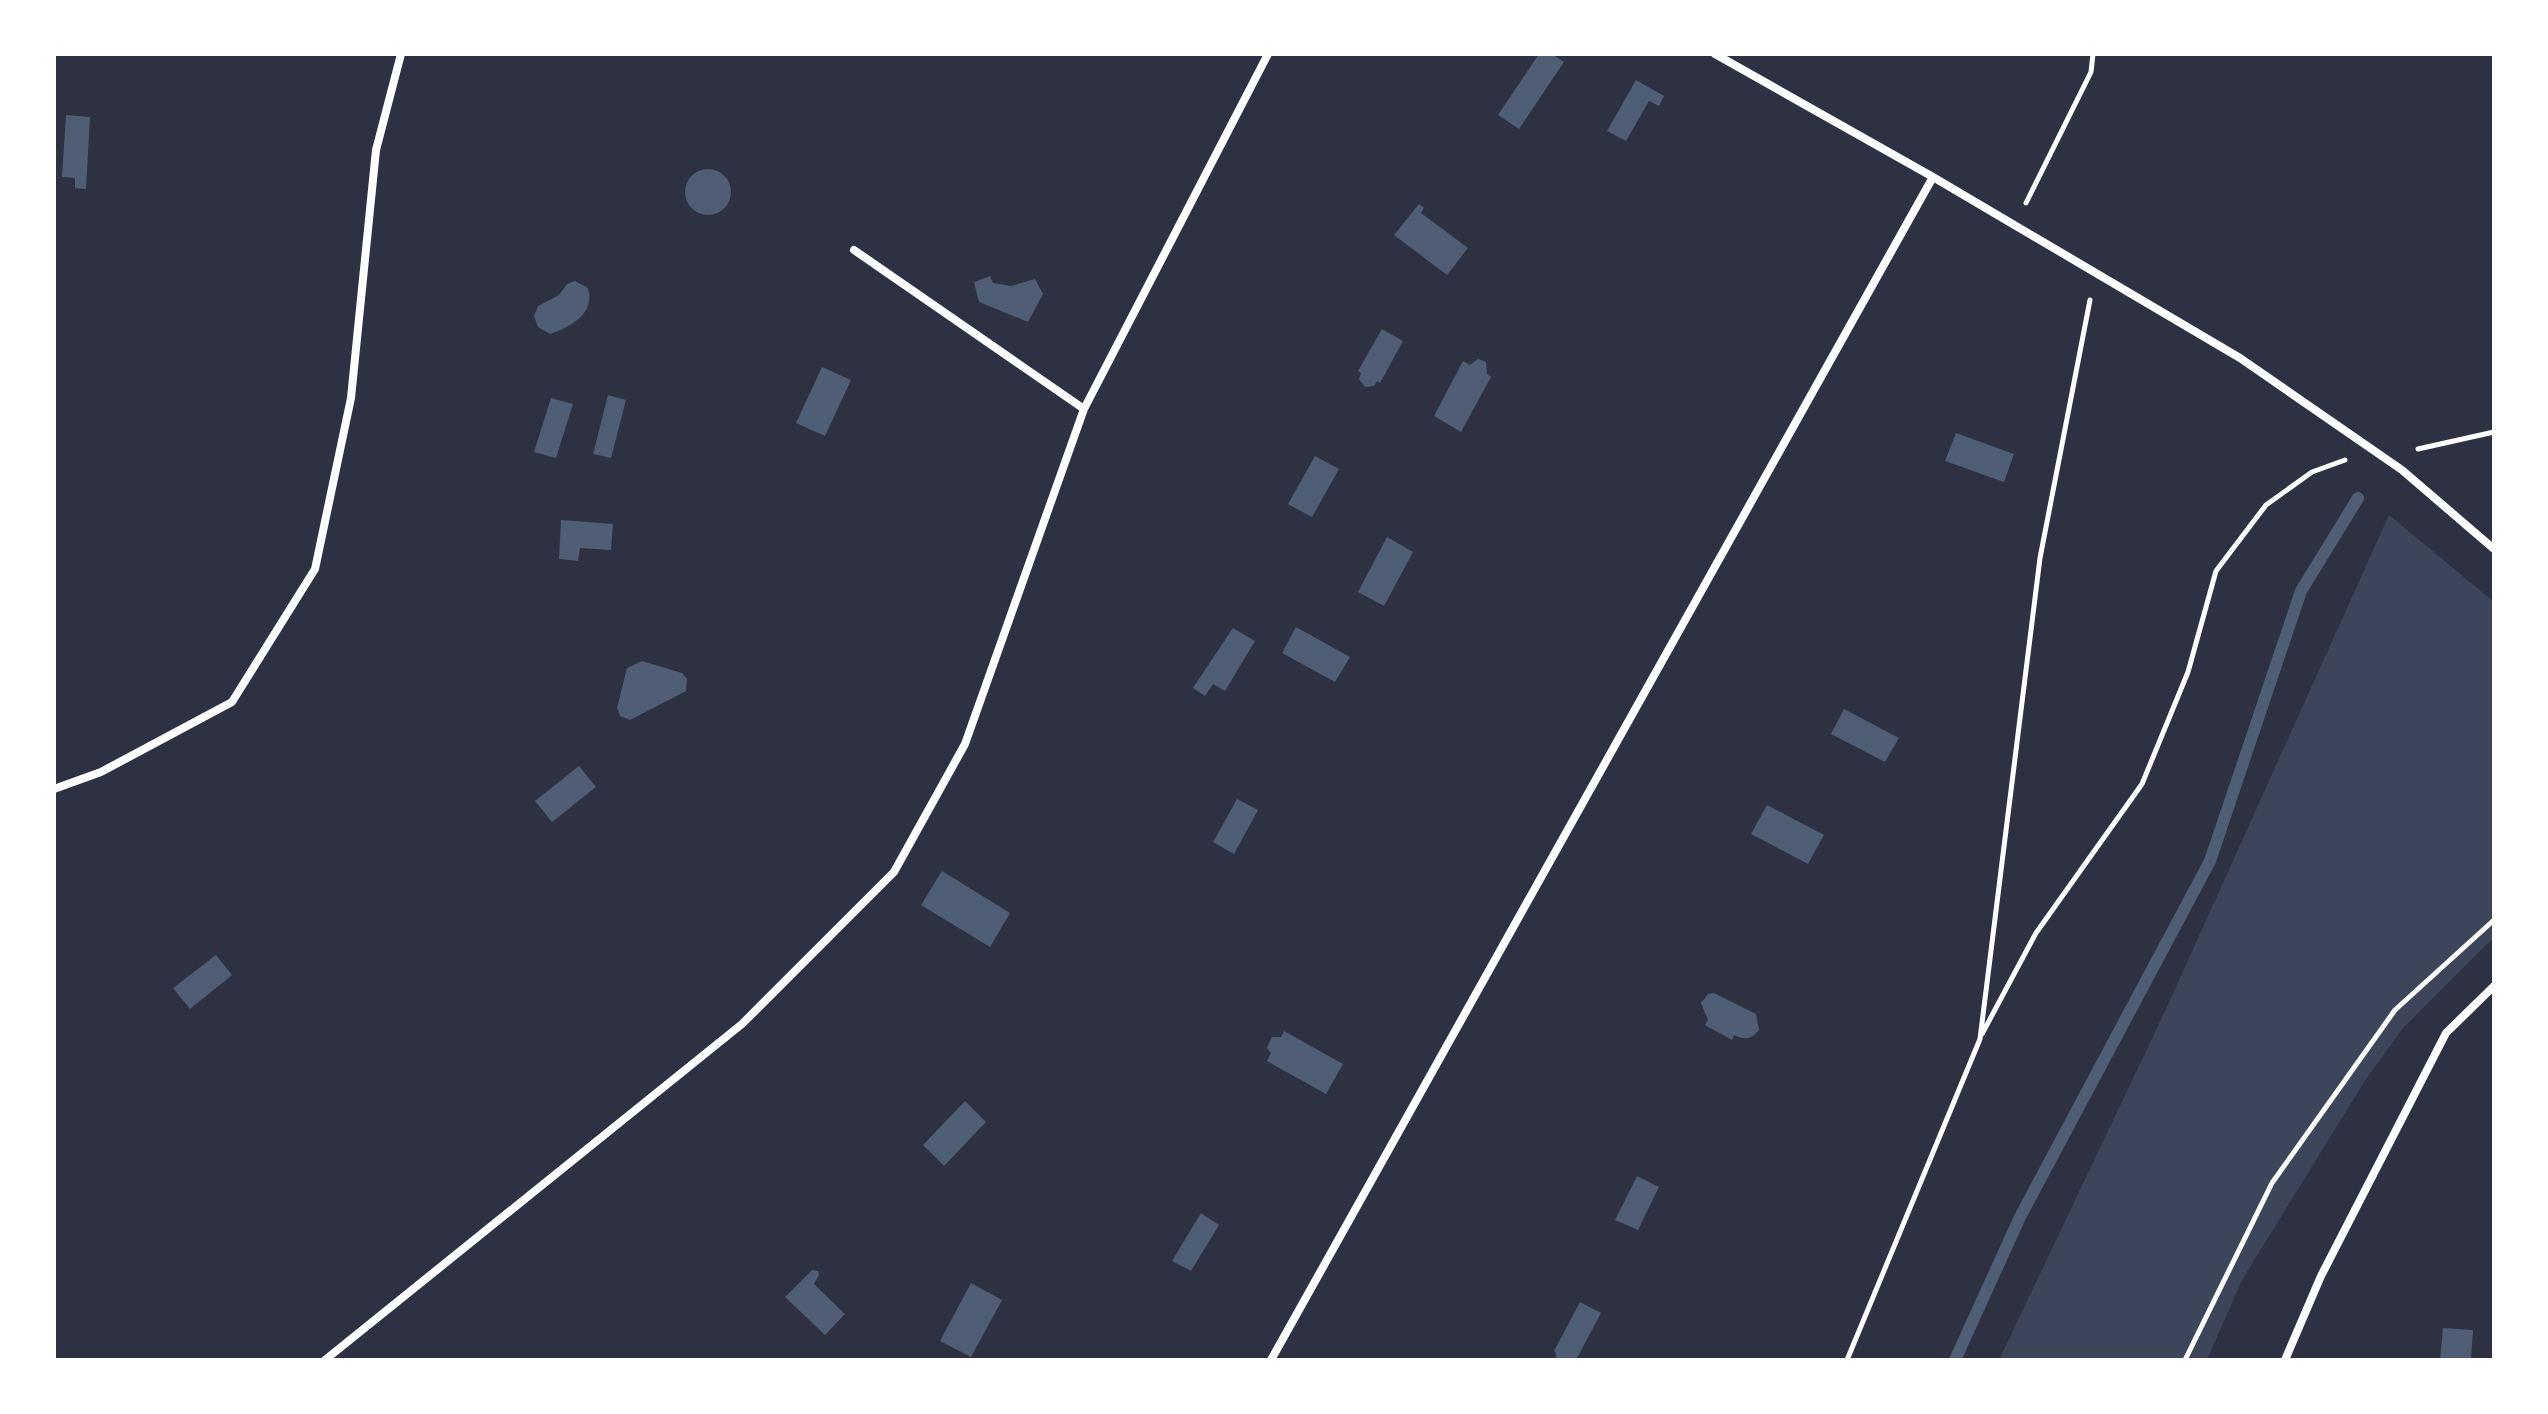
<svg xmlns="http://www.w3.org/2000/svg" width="2548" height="1414" font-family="'PT Sans Narrow',sans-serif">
	<rect width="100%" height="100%" fill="#2d3142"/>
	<path fill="#3c4559" d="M2389 515 2494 602V937L2403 1028 2366 1079 2242 1280 2207 1360H1999L2166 1009Z"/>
	<path fill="#4f5d75" d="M1539 54H1552L1564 62 1519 129 1498 115Z
		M1636 80 1664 96 1659 106 1649 101 1626 141 1607 131Z
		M66 115 90 117 86 189 75 188V178L62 177Z
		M685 192a23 23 0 1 1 46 0a23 23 0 1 1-46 0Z
		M1419 204 1424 208 1421 213 1468 248 1447 275 1394 235Z
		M990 276 993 283 1011 286 1035 279 1043 294 1028 322 979 302 974 282Z
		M575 281 588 288C596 313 571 327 550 334L538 327 534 316 538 306 559 295 567 284Z
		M1382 329 1403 341 1380 383 1377 381 1374 386 1365 387 1359 379 1361 373 1358 371Z
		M1478 359 1486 362 1487 374 1491 377 1461 432 1434 416 1463 361 1470 365Z
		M822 367 851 380 825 436 796 423Z
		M608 395 626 400 611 458 593 454Z
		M551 398 573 404 556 458 534 452Z
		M1956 433 2014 454 2004 482 1945 461Z
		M1315 456 1339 469 1312 517 1288 504Z
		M561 520 613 524 611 550 580 548 578 561 559 559Z
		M1387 537 1413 552 1384 606 1358 592Z
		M1296 627 1350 657 1335 682 1282 653Z
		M1233 628 1255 641 1225 691 1213 684 1205 696 1193 688Z
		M642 661 682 673 687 679 686 691 630 720 620 716 617 708 627 668Z
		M1844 709 1899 738 1885 762 1831 734Z
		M579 766 596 787 552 822 535 801Z
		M1237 799 1258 810 1234 854 1213 842Z
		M1767 805 1824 835 1808 864 1751 834Z
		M942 871 1010 913 990 947 921 905Z
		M216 955 232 975 190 1009 173 988Z
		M1714 993 1756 1014 1759 1030C1751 1040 1745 1040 1734 1035L1732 1040 1705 1025 1708 1020 1701 1003 1708 994Z
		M1284 1031 1343 1064 1326 1094 1267 1061 1271 1053 1267 1048 1272 1037H1281Z
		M965 1101 986 1122 944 1166 923 1145Z
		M1637 1176 1659 1187 1638 1230 1615 1220Z
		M1201 1213 1219 1225 1191 1271 1172 1261Z
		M812 1270 818 1271 819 1275 814 1284 845 1314 825 1335 785 1297Z
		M971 1283 1002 1300 971 1357 940 1341Z
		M1580 1302 1601 1313 1576 1360H1556V1353L1554 1351Z
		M2443 1328 2473 1330 2471 1360H2440Z"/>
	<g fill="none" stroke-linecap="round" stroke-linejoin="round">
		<path stroke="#4f5d75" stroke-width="12" d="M1955 1360 2020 1217 2210 861 2301 591 2358 498"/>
		<path stroke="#fff" stroke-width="5" d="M2026 203 2091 72 2093 54
			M2418 449 2494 432
			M1982 1034 2036 933 2142 784 2188 672 2216 571 2266 505 2312 472 2345 460
			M1847 1360 1980 1039 2040 558 2090 300
			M2185 1360 2272 1183 2395 1010 2494 920"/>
		<path stroke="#fff" stroke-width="8" d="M1715 54 1933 177 2240 358 2402 470 2494 549
			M854 250 1084 409
			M54 789 101 772 232 702 315 569 351 398 376 150 401 54
			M325 1360 742 1024 894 872 965 744 1084 409 1268 54
			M1271 1360 1933 177
			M2285 1360 2321 1276 2446 1033 2494 986"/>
	</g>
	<rect width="2548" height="1414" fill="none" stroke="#ffffff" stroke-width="112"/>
</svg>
